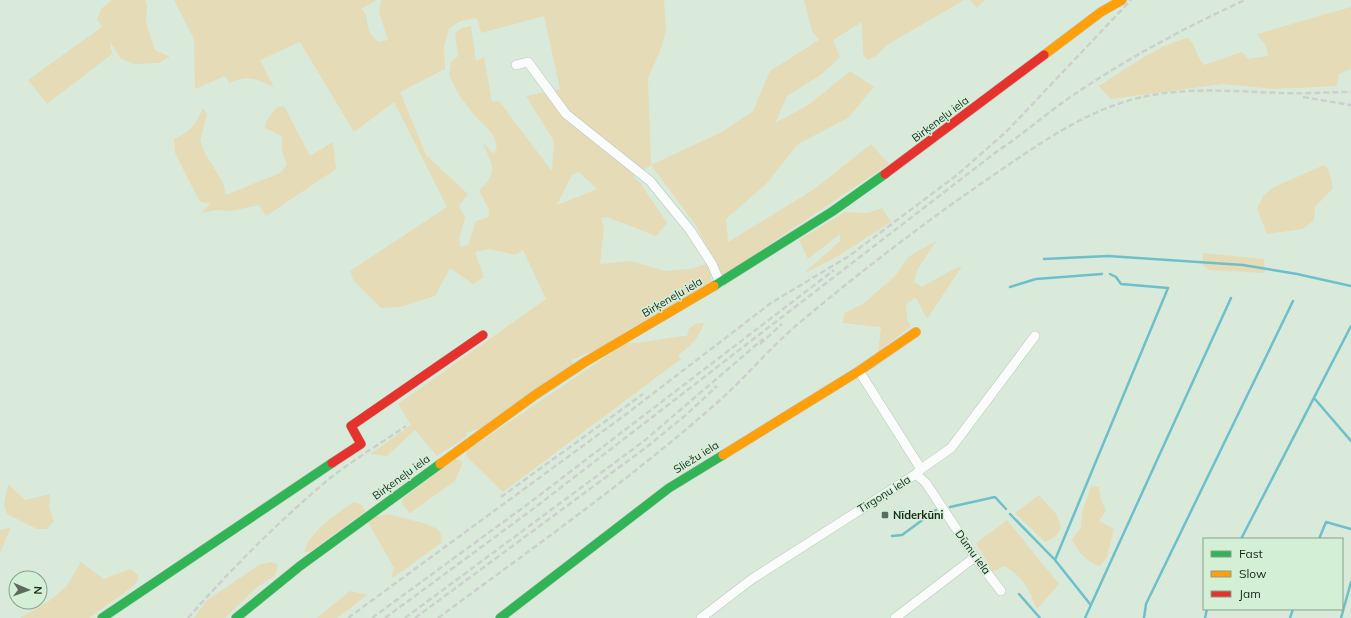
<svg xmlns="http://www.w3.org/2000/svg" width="1351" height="618" font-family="Mulish,sans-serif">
	<rect width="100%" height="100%" fill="#d9eadb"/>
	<path fill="#e5dbb6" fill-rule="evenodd" d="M112 0H145L147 6 146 23 155 50 170 57 159 63 134 64 120 58 110 41 112 54 47 104 28 80 102 27 97 19 101 9Z
		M174 0H377L361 9C372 17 361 29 379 42L388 40 379 12 381 0H664L666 31 660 51 648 78 651 165 722 132 753 111 770 71 819 40 812 31 804 0H964L887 45 876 56 867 60 863 54 862 22 833 40 840 57 822 74 787 96 775 123 810 104 850 71 874 87 848 118 798 144 766 184 726 219 728 242 813 190 871 144 889 164 722 276 695 224 651 165 633 177 641 184 667 223 656 236 607 217 601 218 604 228 600 264 631 261 665 271 691 269 708 263 712 283 603 347 571 360 574 364 481 428 466 433V437L437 456 415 430 387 456 370 454 411 425 398 404 546 299 523 250 515 255 490 249 475 252 484 277 473 284 450 268 435 296 400 307 381 308 354 281 350 271 447 207 394 102 354 132 300 42 260 60 274 87C254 79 250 74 229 83L225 76 195 89 194 39ZM544 16 560 89 526 96 554 141 552 171 499 101 492 102 484 57 476 61 471 26 462 28 455 33 458 56 451 62 449 75 457 92 474 115 492 133 497 147 494 154 482 142C492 163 499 173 479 190L489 210V217L476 221 468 245 461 247 459 239 465 217 459 206 468 194 426 155 400 92 445 69 444 47 449 28 461 21 477 18 481 33ZM579 172 597 189 557 205 572 175Z
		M970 0H985L977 8Z
		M1351 7V69L1339 74 1337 86 1275 89 1223 84 1111 99 1099 86C1127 69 1157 45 1188 38 1197 46 1196 57 1204 65L1242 52 1248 59 1268 56 1266 46 1257 34Z
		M284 106 310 156 333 142 336 169 266 216 259 205 231 211 217 210 201 213 211 203 200 202 175 153 174 139C190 132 196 124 203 108L207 115 200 141 205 153 223 183 226 195 280 173 287 164 282 152V136L265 128 267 120 277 107Z
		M1324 165 1329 171 1333 188 1315 207 1314 220 1303 229 1267 234 1257 209 1263 196 1274 187Z
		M882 208 891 222 833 259 804 273 840 241V234L808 259 799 240 845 212 867 213Z
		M936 241 917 270 914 282 922 287 950 271 962 266 927 319 916 298 906 304 907 319 911 326 878 352 881 327 843 323 844 313 863 304 896 275 908 257Z
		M1203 253 1264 259 1265 273 1209 270 1203 265Z
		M698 323H704C700 337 690 347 678 355L681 359 503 492 467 457 466 451 471 448 626 343C647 343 666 337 687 336L689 328Z
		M455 459 463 462 455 481 410 513 403 505 402 499Z
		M8 484 25 500 50 494 49 507 54 521 47 529H37L7 514 4 505Z
		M1091 486 1099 487 1101 500 1106 511 1099 521 1114 529 1107 557 1100 566C1087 562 1078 552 1072 539L1081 527 1082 512Z
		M1039 495 1057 515 1061 528 1056 536 1045 542 1015 513Z
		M354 502 361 505 366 511 309 552H304C310 531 336 514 354 502Z
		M387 514C398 517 432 523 439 531 442 535 442 539 441 543L391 579 394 568 368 522 372 518Z
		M1007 520 1059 584 1037 609C1029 590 1023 576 1004 566L993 572 976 543Z
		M11 527 0 553V530Z
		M81 562 104 579 130 569 138 575 137 582 131 588 89 618H20L49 601 66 587Z
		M270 562 277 564V571L273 577 257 587 225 618H194L206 601 259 565Z
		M350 591 367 595 337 618H317Z"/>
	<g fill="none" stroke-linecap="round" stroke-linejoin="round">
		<path stroke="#6dbfcb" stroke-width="2.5" d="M1044 259 1108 256 1243 265 1297 274 1351 286
			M1010 287 1036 279 1102 274
			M1314 398 1351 441
			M950 507 995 497 1006 509
			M1010 514 1055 560 1090 604
			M892 536 902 535 936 510
			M1241 539 1351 326
			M1319 539 1326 522 1351 529
			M1055 560 1168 288 1121 284 1116 277 1110 274
			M1019 594 1040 618
			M1085 618 1231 298
			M1144 618 1146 604 1293 301
			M1205 618 1207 609
			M1290 618 1293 609
			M1341 618 1351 582"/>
		<defs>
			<path id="street" d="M516 65 528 62 566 114 650 181 690 230 712 264 720 283
				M859 371 921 469
				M916 474 926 483 975 557 1001 591
				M701 618 752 579 916 474 921 469 951 448 1035 336
				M895 618 975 557"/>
			<path id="fast" d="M714 286 833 211 885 174
				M102 618 332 463
				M236 618 300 566 440 464
				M500 618 669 488 723 455"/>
			<path id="slow" d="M1044 55 1101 12 1122 0
				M723 455 859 371 916 332
				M440 464 535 395 585 362 714 286"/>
			<path id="jam" d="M885 174 1044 55
				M332 463 361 444 351 426 483 335"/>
		</defs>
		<use href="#street" stroke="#bac6bb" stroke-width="10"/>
		<use href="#fast" stroke="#bac6bb" stroke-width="10"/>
		<use href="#slow" stroke="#bac6bb" stroke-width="10"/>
		<use href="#jam" stroke="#bac6bb" stroke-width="10"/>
		<use href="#street" stroke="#f9fcfa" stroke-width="9"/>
		<use href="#fast" stroke="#30b455" stroke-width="9"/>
		<use href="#slow" stroke="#ff9f0a" stroke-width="9"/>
		<use href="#jam" stroke="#e5322d" stroke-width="9"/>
		<path stroke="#ccd0cd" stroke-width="2.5" stroke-dasharray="6 3" stroke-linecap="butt" d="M1303 97 1351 105
			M1001 149C1024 133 1046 114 1069 98 1124 60 1184 28 1245 0
			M760 344 782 324
			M501 497 643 394
			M188 618C231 569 279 521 329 479 353 460 381 443 406 426
			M348 618 625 415 771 303 849 256 957 175 1007 131 1131 0
			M372 618 528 504 834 270
			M385 618 533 509 1004 146
			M405 618 644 441 763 339
			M415 618 648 446 687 414 717 386
			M438 618C530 550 625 483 711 408 742 382 767 350 798 324 862 270 929 219 998 172 1039 144 1080 115 1127 101 1177 86 1229 91 1280 93 1303 94 1327 92 1351 92"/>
	</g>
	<rect fill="#5d6a5f" stroke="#d3f0d6" stroke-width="1.5" x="881" y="511" width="8" height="8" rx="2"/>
	<g text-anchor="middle" stroke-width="3" stroke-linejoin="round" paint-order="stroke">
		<g font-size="11" fill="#1a251c" stroke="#d3f0d6">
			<text transform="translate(940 119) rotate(-37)" y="4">Birķeneļu iela</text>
			<text transform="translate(672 297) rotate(-30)" y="4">Birķeneļu iela</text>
			<text transform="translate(696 457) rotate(-32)" y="4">Sliežu iela</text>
			<text transform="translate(401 477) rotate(-36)" y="4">Birķeneļu iela</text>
			<text transform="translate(884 494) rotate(-32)" y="4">Tirgoņu iela</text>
			<text transform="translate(973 552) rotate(54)" y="4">Dūmu iela</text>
		</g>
		<g font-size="11" font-weight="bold" fill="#1a251c" stroke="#d3f0d6" text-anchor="start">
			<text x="893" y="519">Nīderkūni</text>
		</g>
	</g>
	<rect x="1203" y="538" width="140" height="72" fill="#d3f0d6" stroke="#899f8c"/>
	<rect x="1211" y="551" width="20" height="6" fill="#30b455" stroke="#899f8c"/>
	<text x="1239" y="558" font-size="12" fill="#1a251c">Fast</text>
	<rect x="1211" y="571" width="20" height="6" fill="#ff9f0a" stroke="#899f8c"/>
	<text x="1239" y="578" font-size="12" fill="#1a251c">Slow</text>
	<rect x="1211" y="591" width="20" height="6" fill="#e5322d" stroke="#899f8c"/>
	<text x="1239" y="598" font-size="12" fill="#1a251c">Jam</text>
	<g transform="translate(28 590) rotate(92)"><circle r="19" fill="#d3f0d6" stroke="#899f8c"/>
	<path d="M0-3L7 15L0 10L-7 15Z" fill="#5d6a5f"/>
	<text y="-6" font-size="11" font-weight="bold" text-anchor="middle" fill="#1a251c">N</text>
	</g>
</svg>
